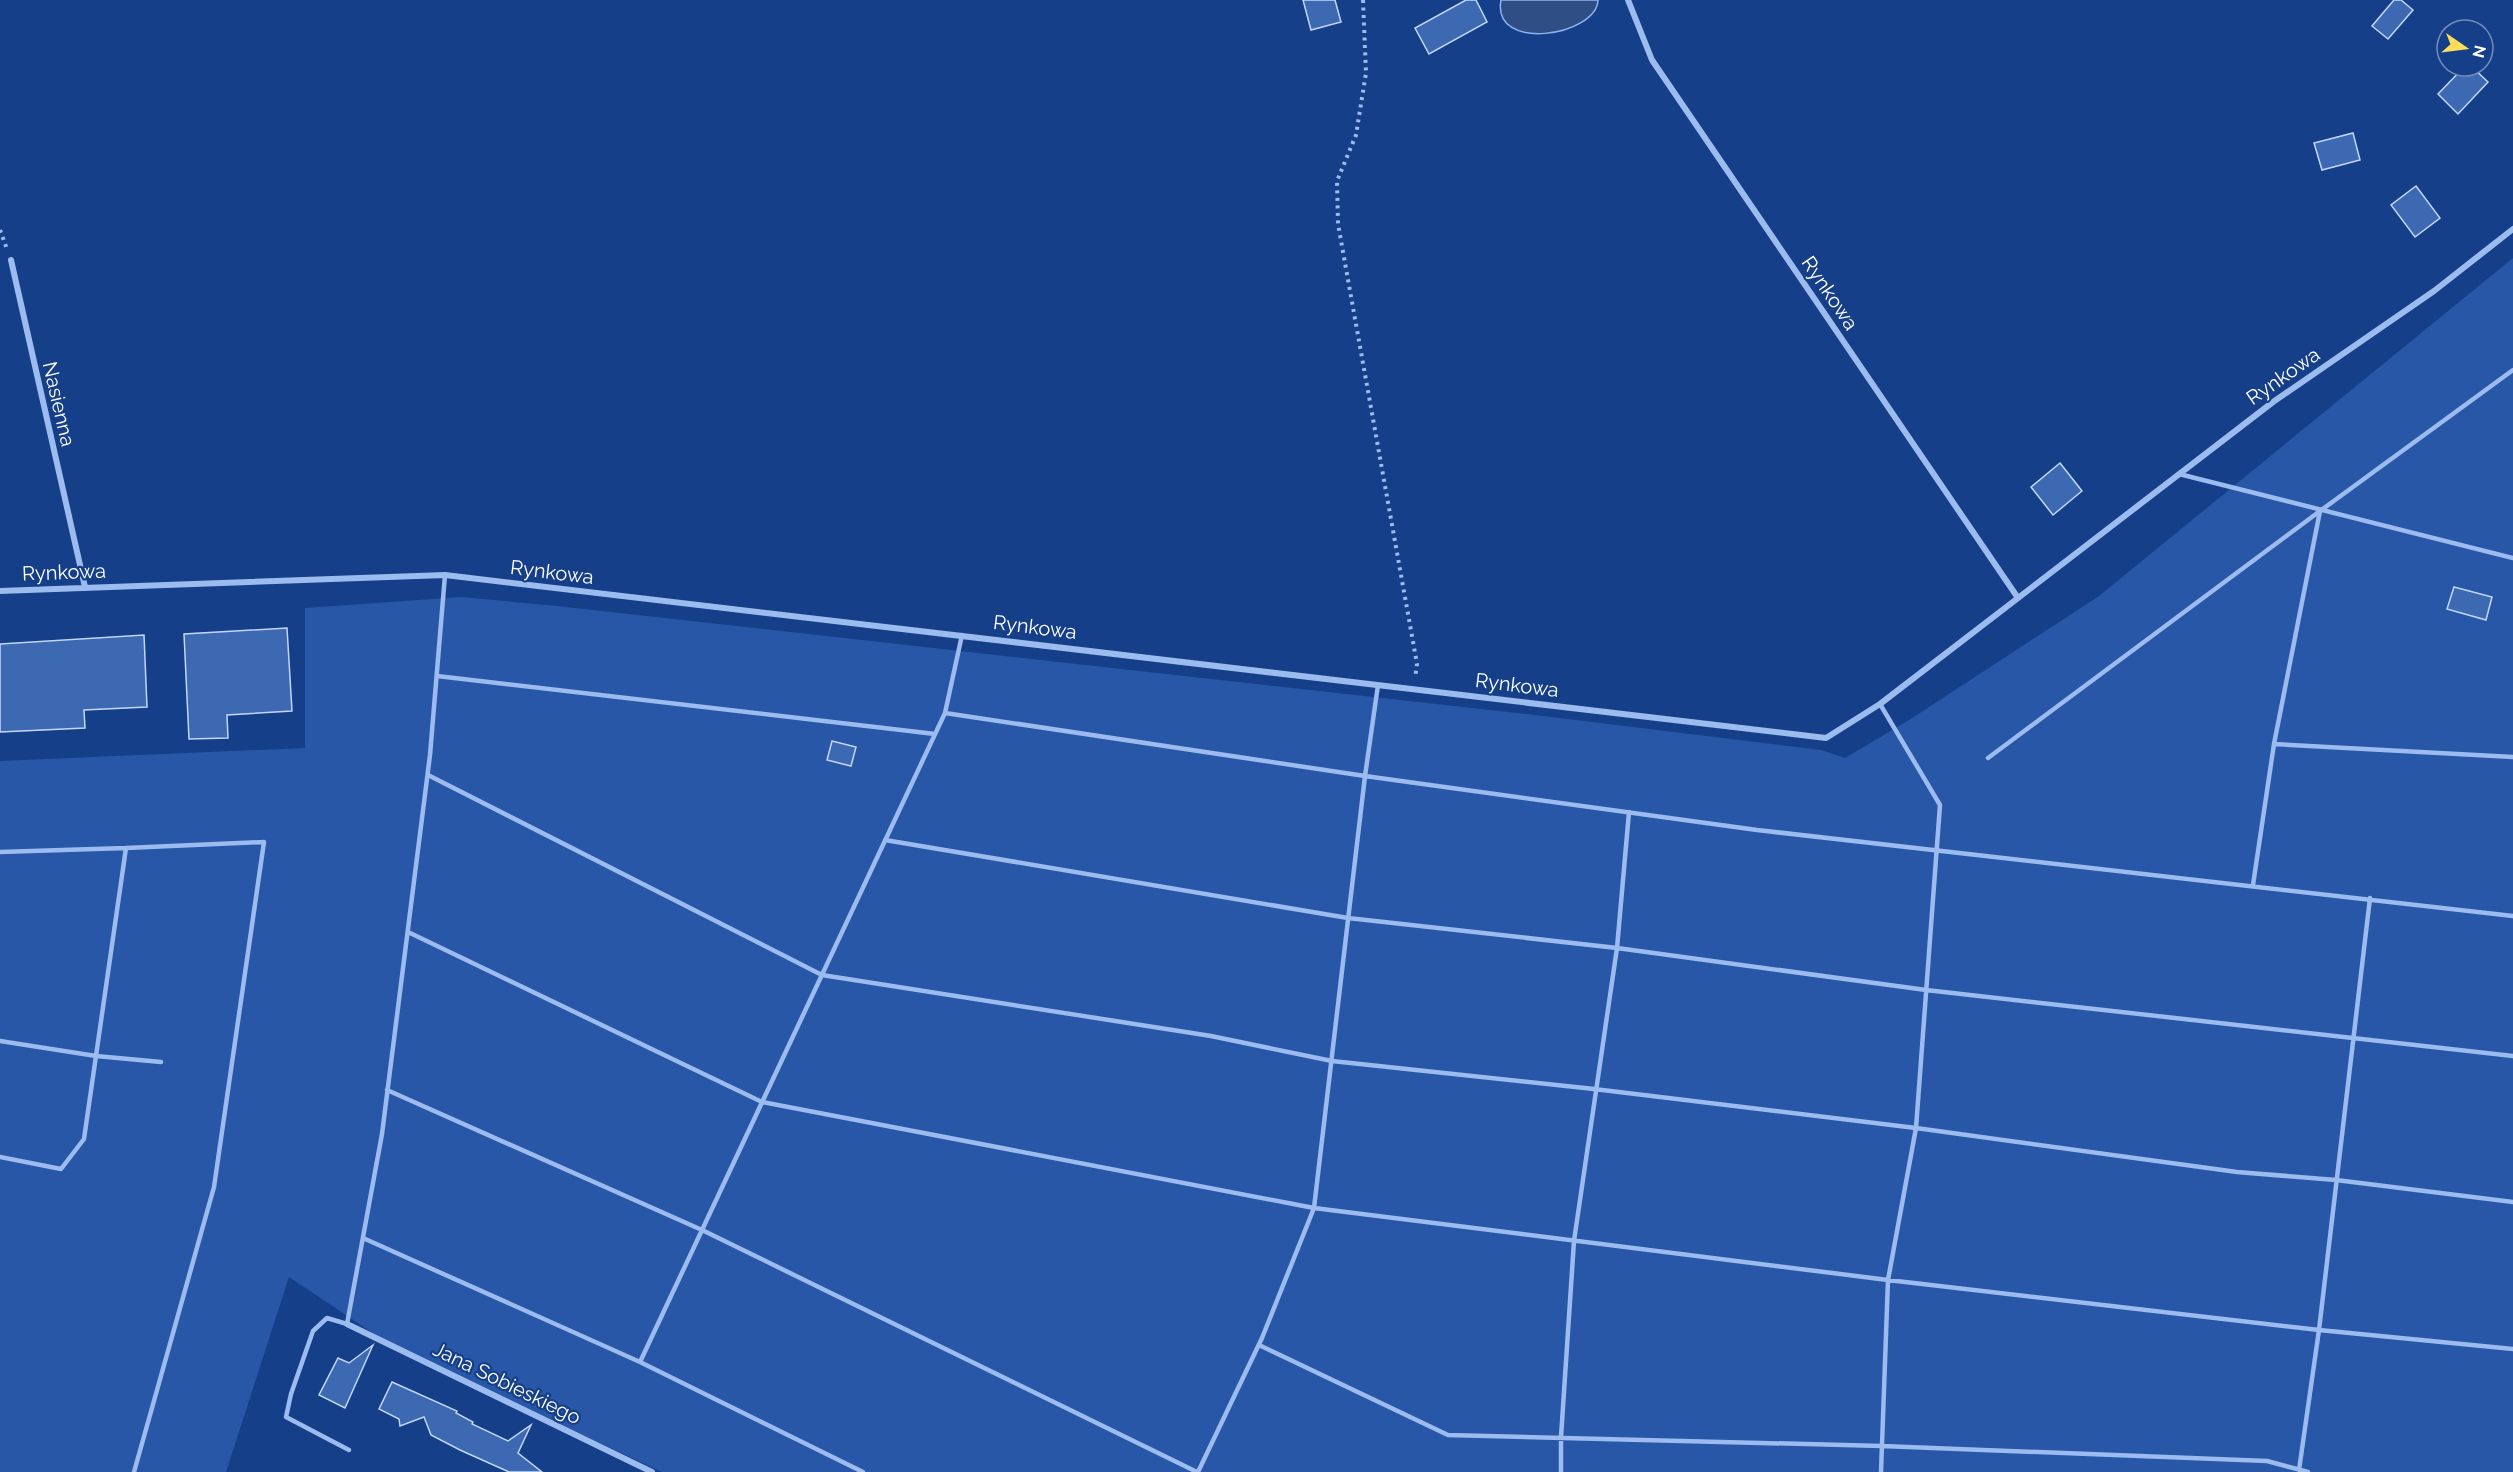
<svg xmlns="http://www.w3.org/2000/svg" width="2513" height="1472" font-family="Raleway,sans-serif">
	<rect width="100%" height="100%" fill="#153f88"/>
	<path fill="#2857a7" d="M2513 258V1472H662L392 1346 289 1277 226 1472H0V761L305 748V608L461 597 557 606 1535 715 1821 750 1845 758 1909 720 2099 596Z"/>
	<path fill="#2f4e85" stroke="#8eb5f2" stroke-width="1.5" d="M1501 0H1598C1597 36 1491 53 1501 0Z"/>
	<path fill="#3d69b2" stroke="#c2d7fb" stroke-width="1.5" d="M1303 0H1335L1341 22 1311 30Z
		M1466 0H1476L1487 22 1429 54 1415 28Z
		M2394 0H2401L2413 10 2388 39 2372 26Z
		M2465 66H2471L2488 82 2458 114 2438 94Z
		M2353 133 2360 160 2322 170 2314 143Z
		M2416 186 2440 218 2415 237 2391 205Z
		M2060 463 2082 491 2053 515 2031 487Z
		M2454 587 2492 597 2486 620 2447 609Z
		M287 628 292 711 227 715 228 738 189 739 184 634Z
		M144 635 147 707 84 710 85 728 0 732V644Z
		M832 741 856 747 851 766 827 760Z
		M373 1345 345 1408 319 1395 338 1358 349 1363Z
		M392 1382 457 1411 456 1413 473 1422 472 1424 508 1441 531 1425 518 1453 542 1472H509L460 1450 431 1435 424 1417 400 1426 399 1419 379 1409Z"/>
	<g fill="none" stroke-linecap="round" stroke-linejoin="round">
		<path stroke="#9cbbef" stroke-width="4" stroke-dasharray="3 4.5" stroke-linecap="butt" d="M1363 0 1366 73 1356 135 1337 181 1338 224 1417 664 1415 678
			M0 230 7 249"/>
		<path stroke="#9cbbef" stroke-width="4.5" d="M2179 474 2513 558
			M2320 511 2513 370
			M437 676 935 734
			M1880 704 1940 805 1916 1128 1888 1280 1881 1472
			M945 713 1365 776 1757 830 2513 916
			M1988 758 2320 511 2274 744
			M428 775 822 975 1211 1036 1332 1061 1594 1089 1916 1128 2237 1172 2336 1180 2513 1202
			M885 840 1348 918 1617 948 1926 990 2513 1056
			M0 852 126 848
			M2253 885 2274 744 2513 757
			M408 932 762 1102 1314 1208 1888 1280 2319 1330 2513 1349
			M0 1041 96 1056 161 1062
			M387 1090 702 1230 1197 1472
			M0 1157 61 1169 84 1139 126 848 264 842 214 1187 134 1472
			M363 1238 640 1362
			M1259 1345 1448 1435 1882 1446 2267 1461 2308 1472
			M349 1450 286 1417 291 1394 313 1331 327 1318 347 1324 382 1134 430 755 445 575
			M2299 1470 2319 1330 2370 898
			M863 1472 640 1362 945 713 962 635
			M1198 1472 1262 1338 1314 1208 1365 776 1378 685
			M1561 1472V1437L1574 1241 1617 948 1629 812"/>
		<path stroke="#9cbbef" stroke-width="6" d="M1628 0 1652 60 2018 598
			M11 260 85 587
			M0 591 445 575 1826 738 1880 704 2273 402 2434 291 2513 229
			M347 1324 652 1472"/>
	</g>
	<g text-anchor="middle" stroke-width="4.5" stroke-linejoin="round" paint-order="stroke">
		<g font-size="20" fill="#fff" stroke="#153f88">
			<text transform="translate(1830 293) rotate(56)" y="7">Rynkowa</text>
			<text transform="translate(2283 376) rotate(-35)" y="7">Rynkowa</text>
			<text transform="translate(59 404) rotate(77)" y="7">Nasienna</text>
			<text transform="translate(64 572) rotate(-2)" y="7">Rynkowa</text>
			<text transform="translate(552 572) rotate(7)" y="7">Rynkowa</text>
			<text transform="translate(1035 627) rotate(7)" y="7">Rynkowa</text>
			<text transform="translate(1517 685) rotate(7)" y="7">Rynkowa</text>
			<text transform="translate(507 1383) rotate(26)" y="7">Jana Sobieskiego</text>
		</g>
	</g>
	<g transform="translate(2465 48) rotate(104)"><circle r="28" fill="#153f88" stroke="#738cb8" stroke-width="1.5"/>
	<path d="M0-4.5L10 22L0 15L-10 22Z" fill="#ffdc5a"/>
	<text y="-9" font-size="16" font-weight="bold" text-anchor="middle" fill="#ffffff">N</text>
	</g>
</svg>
